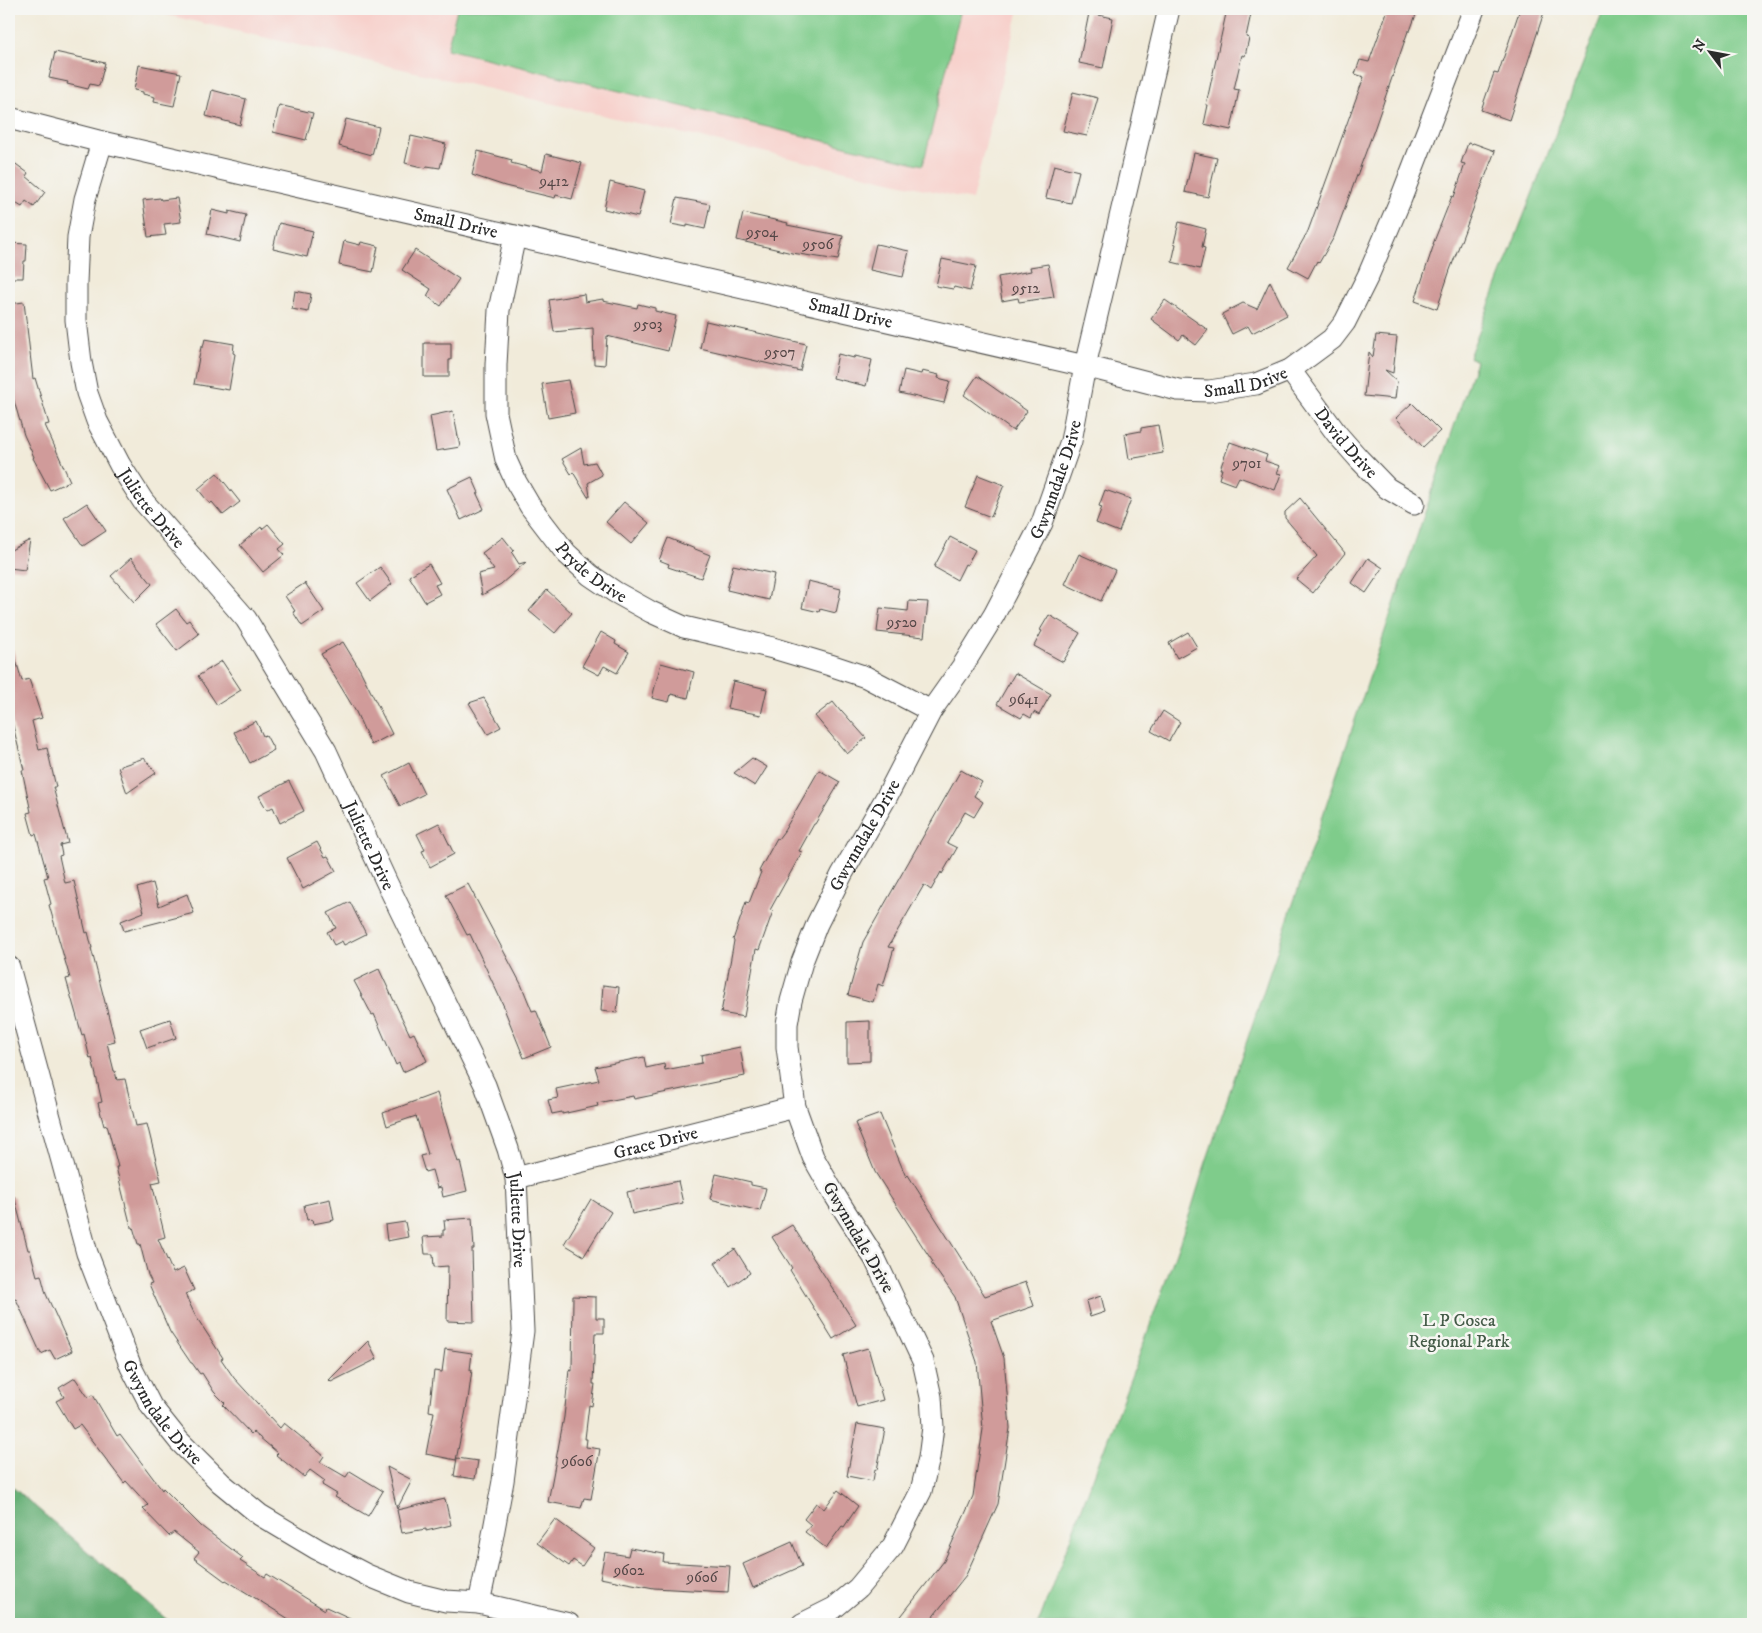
<svg xmlns="http://www.w3.org/2000/svg" width="1762" height="1633" font-family="'IM FELL DW Pica',serif">
	<rect width="100%" height="100%" fill="#f6f6f2"/>
	<filter id="ink" filterUnits="userSpaceOnUse"><feTurbulence type="fractalNoise" baseFrequency=".02" numOctaves="2"/><feDisplacementMap in="SourceGraphic" scale="10" xChannelSelector="R" yChannelSelector="G"/><feConvolveMatrix kernelMatrix="1 2 1 2 8 2 1 2 1" color-interpolation-filters="sRGB"/></filter>
	<filter id="wash" filterUnits="userSpaceOnUse"><feTurbulence type="fractalNoise" baseFrequency=".0096" numOctaves="4" result="noise"/><feDisplacementMap in="SourceGraphic" scale="20" xChannelSelector="R" yChannelSelector="G"/><feGaussianBlur stdDeviation="1.12" result="paint"/><feColorMatrix in="noise" values="0 0 0 0 0 0 0 0 0 0 0 0 0 0 0 0 0 1.4 0 .05"/><feComposite in="paint" operator="in"/></filter>
	<g filter="url(#wash)">
		<rect width="100%" height="100%" fill="#f1ebda"/>
		<path fill="#f7d0cb" d="M141 9H1019L972 200Z"/>
		<path fill="#7fcc8b" stroke="#557c5b" d="M457 9H961L923 165 447 49Z
			M1604 9H1753V1624H1038L1143 1345 1191 1210 1202 1174 1476 361 1469 357Z"/>
		<path fill="#67b077" stroke="#496e51" d="M9 1484 172 1624H9Z"/>
		<g id="blocks">
			<path fill="#d09b9a" d="M1227 9H1252L1246 37 1249 38 1245 56 1242 55 1234 89 1239 90 1231 130 1204 124 1208 105H1206Z
				M1388 9H1418L1410 31H1408L1374 130 1334 237 1319 263 1317 261 1308 278 1288 267 1308 231 1354 104 1364 77 1355 74 1360 60 1369 62Z
				M1520 9H1545L1509 120 1481 110 1494 73 1498 74Z
				M1089 13 1113 18 1103 68 1079 63Z
				M55 52 105 63 99 86 90 84 88 89 67 84 68 82 49 78Z
				M139 65 181 73 174 106 154 102 155 97 143 94V92L134 90Z
				M212 90 246 99 240 125 206 116Z
				M1073 92 1098 98 1087 136 1063 131Z
				M279 105 313 113 306 140 273 132Z
				M346 119 379 127 372 155 339 146Z
				M411 136 446 144 440 168 427 166 426 168 405 163Z
				M1468 143 1472 144 1473 143 1495 151 1450 270 1437 309 1415 301 1434 244H1433L1452 196 1454 197 1465 164 1461 163Z
				M478 151 512 160 511 163 542 171 546 154 582 163 572 199 556 195 555 198 505 186 472 175Z
				M1194 153 1217 158 1208 197 1185 192Z
				M9 159 28 173 26 176 45 192 34 207 26 201 22 207 9 199Z
				M1054 165 1079 171 1071 203 1046 198Z
				M610 182 644 191 638 217 604 209Z
				M160 198 161 200 177 198 181 222 164 224 166 235 148 237 143 200Z
				M677 198 710 204 705 229 687 225V227L671 224Z
				M212 210 229 214V211L246 215 240 242 207 234Z
				M743 213 788 223 787 225 843 236 838 260 792 253 737 240Z
				M1179 222 1206 229 1202 247 1205 248 1200 269 1172 262 1176 244 1174 243Z
				M279 223 313 231 307 257 273 249Z
				M344 241 360 245 361 242 378 246 373 272 339 265Z
				M9 243 27 244 26 261H24L23 278H9Z
				M876 244 909 251 903 277 870 270Z
				M415 250 459 279 441 306 427 296 431 289 402 270Z
				M942 259 976 266 970 291 954 287 953 289 936 286Z
				M1048 264 1054 297 1019 302 1018 298 1002 301 998 277 1031 271 1030 267Z
				M1270 281 1287 315 1252 333 1248 326 1232 334 1222 314 1243 303 1257 309Z
				M295 291 311 294 308 312 292 309Z
				M584 294 585 302 603 299V301L637 308 638 304 655 308V311L676 316 668 351 607 336 605 365 594 364 593 328 554 332 549 300Z
				M1165 300 1208 330 1196 345 1183 335 1179 340 1151 319Z
				M24 302 33 379 35 378 49 424 45 425 70 481 50 490 33 458 34 457 24 435 9 384V304Z
				M706 321 806 344 800 371 700 348Z
				M1376 335 1397 337 1393 373 1385 370 1397 381 1395 399 1364 396 1369 352 1373 357Z
				M205 339 234 344 233 353 235 354 229 390 194 384 201 347H203Z
				M424 343H451V360H449V377H424Z
				M838 354 854 358 855 356 872 360 866 386 833 378Z
				M904 370 921 374 922 371 939 375 938 378 950 381 944 403 899 393Z
				M977 376 1027 411 1013 431 964 395Z
				M568 380 575 413 548 418 542 384Z
				M1412 403 1440 431 1423 447 1396 418Z
				M453 411 460 447 436 451 430 416Z
				M1158 425 1163 453 1129 459 1125 434 1141 431V428Z
				M1230 442 1267 455 1265 461 1280 466 1277 473 1281 474 1275 490 1239 477 1235 485 1219 479 1222 469H1220Z
				M581 448 584 464 595 462 602 475 588 483 590 496 588 497 573 472 571 474 562 459Z
				M217 473 240 502 223 515 212 502 210 504 198 489Z
				M978 475 1004 485 991 517 965 507Z
				M472 477 479 493 477 494 484 509 461 520 447 489Z
				M1105 490 1131 499 1119 532 1096 523 1102 507 1099 506Z
				M1300 498 1345 553 1313 593 1296 579 1317 556 1285 518V512Z
				M624 502 649 523 631 544 606 522Z
				M87 503 106 531 83 546 64 518Z
				M268 524 285 544 279 549 284 555 263 572 240 545 261 527 262 529Z
				M503 537 514 551 512 553 519 564 526 562 501 584 482 595 478 574 494 570 482 553Z
				M950 537 975 550 967 565 965 564 957 580 934 567Z
				M668 538 710 555 701 578 668 567 669 564 659 560Z
				M30 540 25 570 9 568V551Z
				M1079 554 1115 570 1101 601 1065 584Z
				M131 558 152 584 134 602 111 576Z
				M1368 558 1383 568 1366 593 1352 583Z
				M429 564 440 583 435 585 440 594 425 602 409 576Z
				M733 565 774 574 769 600 727 590Z
				M380 567 392 584 370 601 357 583Z
				M808 581 841 589 836 613 820 609 819 612 802 608Z
				M305 583 324 611 302 626 293 612 295 611 285 596Z
				M547 590 572 613 555 633 529 611Z
				M909 601 928 602 924 637 877 632 880 608 908 611Z
				M176 609 186 622 189 620 199 634 177 651 156 624Z
				M1049 615 1080 633 1063 662 1034 646 1042 631 1040 630Z
				M601 632 616 641 615 644 629 652 617 673 604 666 599 675 582 666Z
				M1188 632 1197 647 1177 658 1169 643Z
				M343 642 360 670 392 734 371 745 356 712 321 654Z
				M13 650 22 681 29 679 42 718 32 721 39 750 47 748 56 787H53L68 843 60 845 62 855 59 856 65 883 74 881 86 933 88 932 92 948H91L115 1041 107 1043 114 1071H115L117 1080 125 1079 136 1126 147 1124 161 1181 152 1183 165 1237 158 1239 173 1273 184 1268 194 1290 185 1294 195 1315 223 1358 221 1359 234 1378 280 1428 284 1423 324 1456 320 1462 346 1477 350 1471 383 1491 368 1516 335 1497 337 1494 322 1485 325 1481 310 1470 304 1477 276 1455 278 1453 253 1432 251 1434 223 1405 225 1403 214 1392 202 1373 200 1374 192 1363H191L170 1332 149 1284 152 1283 148 1275 140 1244H138L133 1227H131L116 1167H118L107 1125 104 1126 98 1103 102 1102 92 1058 90 1059 84 1034 82 1035 66 979 70 978 49 905 51 904 44 878 48 877 36 834 33 835 27 813 31 812 22 770H24L9 710V651Z
				M222 661 241 690 217 705 198 676Z
				M661 663 694 672 688 698 671 694 669 702 652 698Z
				M1015 673 1051 694 1039 715 1034 712 1031 718 1024 714 1021 718 997 704Z
				M733 681 767 689 761 715 727 708Z
				M484 698 501 727 488 734 469 703Z
				M833 702 841 712 842 711 866 738 847 754 815 716Z
				M1163 711 1180 722 1169 741 1151 731Z
				M256 721 263 736 266 735 274 750 250 763 234 732Z
				M144 758 156 773 127 793 118 767Z
				M752 758 767 767 755 786 734 773Z
				M409 763 424 794 400 806 384 776Z
				M819 770 840 782 815 824H814L799 851 802 852 770 910 773 911 759 950 756 949 744 1017 721 1013 734 941 733 940 746 902 749 903 761 872 759 871 777 838 778 839 784 831Z
				M961 770 982 782 974 796 983 802 974 817 965 812 947 843 957 848 942 874 941 872 931 890 924 885 888 947 894 948 883 986 878 984 873 1002 848 995 863 942Z
				M289 781 304 811 280 823 273 807 267 810 259 796Z
				M439 823 454 854 430 867 422 851 425 850 417 834Z
				M317 842 325 857 328 856 336 871 303 889 287 858Z
				M153 883 159 906 187 894 194 913 124 931 121 921 144 912 137 888Z
				M468 884 521 984 532 1011 536 1010 551 1047 524 1058 505 1011H506L470 934 467 935 446 895Z
				M350 902 366 934 344 945 342 941 334 945 327 932 336 928 328 913Z
				M379 969 410 1035 414 1033 427 1061 403 1072 399 1063 396 1065 374 1014 372 1015 354 981Z
				M603 985 619 987 617 1013 601 1011Z
				M170 1019 176 1038 147 1048 140 1029Z
				M870 1021V1061L847 1062V1022Z
				M740 1047 745 1076 634 1099 633 1096 597 1103 598 1106 562 1114V1112L552 1114 548 1100 558 1098 556 1089 599 1080 595 1067 644 1057 646 1068 664 1064 665 1070 702 1063 701 1055Z
				M437 1093 458 1162 460 1161 467 1191 443 1197 441 1187 437 1188 432 1170 425 1172 420 1156 428 1154 416 1116 387 1126 383 1113Z
				M880 1114 906 1177 908 1175 985 1296 1026 1282 1034 1306 991 1321 1004 1358 1010 1428 998 1504 966 1575 927 1624H895L944 1561 973 1496 983 1429 977 1362 955 1297 931 1263 933 1262 923 1247 875 1172 855 1123Z
				M716 1174 751 1182V1185L766 1188 760 1211 710 1199Z
				M678 1181 683 1203 632 1214 627 1192Z
				M14 1196 28 1250H30L37 1276 41 1275 46 1294 72 1351 55 1359 50 1350 41 1354 16 1299 14 1300 9 1281V1197Z
				M330 1199 334 1220 313 1224 312 1219 307 1220 304 1205Z
				M591 1199 611 1212 584 1256 564 1244Z
				M472 1218 474 1249H472L474 1322 447 1321 448 1266 434 1267 433 1254H425L423 1237 443 1236V1230H445L444 1220Z
				M405 1222 408 1237 387 1241 385 1225Z
				M792 1225 856 1325 833 1339 790 1270 792 1268 772 1237Z
				M735 1249 750 1273 730 1287 715 1263Z
				M573 1296 596 1297V1318H604V1333H595L593 1384H595L592 1406 589 1405 585 1439H587L586 1447 600 1449 591 1499 584 1498 581 1508 548 1502 564 1417 569 1370 572 1371Z
				M1101 1296 1105 1312 1090 1317 1086 1301Z
				M368 1341 377 1359 331 1382 329 1380Z
				M868 1348 883 1400 857 1407 843 1355Z
				M445 1349 472 1353 470 1370H472L468 1400 456 1460 426 1454 434 1412 429 1411 434 1371 442 1372Z
				M75 1378 88 1397 93 1395 117 1436 120 1434 162 1490 163 1488 201 1526 243 1558 240 1561 265 1577 267 1574 325 1610 326 1607 363 1624H297L226 1580 225 1581 194 1558 199 1552 174 1532 169 1536 143 1509 148 1505 126 1481 124 1483 80 1425 73 1429 56 1401 64 1397 59 1388Z
				M857 1424 885 1429 877 1470 875 1469 873 1481 847 1476Z
				M457 1458 478 1461 475 1479 454 1476Z
				M387 1467 412 1480 397 1509Z
				M838 1490 858 1506 844 1527 842 1526 826 1548 805 1532 811 1525 804 1519 816 1503 824 1509Z
				M445 1499 451 1525 426 1531V1529L402 1533 397 1510Z
				M555 1519 594 1548 582 1566 573 1560 569 1566 537 1543Z
				M792 1542 802 1566 753 1588 743 1564Z
				M630 1548 664 1554 663 1562 730 1566 728 1592 654 1588 600 1578 605 1552 628 1556Z"/>
		</g>
	</g>
	<g filter="url(#ink)">
		<use href="#blocks" fill-opacity="0" stroke="#494845" stroke-width="1"/>
		<g fill="none" stroke-linecap="round" stroke-linejoin="round">
			<defs>
				<g id="street">
					<path id="s1" d="M9 118 102 142 1085 366 1178 390 1209 391 1256 384 1290 370 1332 339 1345 322 1368 276 1400 201 1474 9"/>
					<path id="s2" d="M102 142 85 199 78 237 76 283V320L81 362 87 393 97 421 120 465 143 501 246 619 326 751 387 883 485 1085 508 1149 516 1178 523 1331 503 1481 489 1556 479 1603"/>
					<path id="s3" d="M515 236 499 310 496 365V413L506 460 516 482 530 506 566 553 590 575 615 592 651 612 684 627 773 648 830 665 866 677 931 711"/>
					<path id="s4" d="M1290 370 1337 434 1359 459 1387 488 1414 504"/>
					<path id="s5" d="M9 967 87 1253 131 1367 151 1406 179 1441 221 1483 260 1515 317 1549 367 1575 409 1592 446 1601 479 1603 569 1624"/>
					<path id="s6" d="M516 1178 795 1107"/>
					<path id="s7" d="M802 1624 834 1608 858 1588 893 1546 921 1491 929 1458 933 1427 931 1397 923 1361 875 1259 834 1194 813 1157 795 1107 787 1047V1024L791 1001 802 962 817 924 842 874 887 796 931 711 962 667 994 615 1042 523 1071 441 1085 366 1169 9"/>
				</g>
			</defs>
			<use href="#street" stroke="#494845" stroke-width="23"/>
			<use href="#street" stroke="#fff" stroke-width="21"/>
		</g>
	</g>
	<g text-anchor="middle" stroke-width="5" stroke-linejoin="round" paint-order="stroke">
		<g font-size="15" fill="#544747">
			<text x="554" y="186">9412</text>
			<text x="762" y="237">9504</text>
			<text x="818" y="249">9506</text>
			<text x="1026" y="293">9512</text>
			<text x="648" y="329">9503</text>
			<text x="780" y="357">9507</text>
			<text x="1247" y="468">9701</text>
			<text x="902" y="627">9520</text>
			<text x="1024" y="704">9641</text>
			<text x="577" y="1466">9606</text>
			<text x="629" y="1575">9602</text>
			<text x="702" y="1582">9606</text>
		</g>
		<g font-size="18" fill="#2b2b2b" stroke="#f6f6f2">
			<text dy="6" stroke="none"><textPath href="#s1" startOffset="459">Small Drive</textPath></text>
			<text dy="6" stroke="none"><textPath href="#s1" startOffset="864">Small Drive</textPath></text>
			<text dy="6" stroke="none"><textPath href="#s1" startOffset="1269">Small Drive</textPath></text>
			<text dy="6" stroke="none"><textPath href="#s4" startOffset="92">David Drive</textPath></text>
			<text dy="6" stroke="none"><textPath href="#s7" startOffset="1295">Gwynndale Drive</textPath></text>
			<text dy="6" stroke="none"><textPath href="#s2" startOffset="388">Juliette Drive</textPath></text>
			<text dy="6" stroke="none"><textPath href="#s3" startOffset="370">Pryde Drive</textPath></text>
			<text dy="6" stroke="none"><textPath href="#s7" startOffset="890">Gwynndale Drive</textPath></text>
			<text dy="6" stroke="none"><textPath href="#s2" startOffset="792">Juliette Drive</textPath></text>
			<text dy="6" stroke="none"><textPath href="#s6" startOffset="144">Grace Drive</textPath></text>
			<text dy="6" stroke="none"><textPath href="#s2" startOffset="1198">Juliette Drive</textPath></text>
			<text transform="translate(859 1237) rotate(60)" y="6">Gwynndale Drive</text>
			<text dy="6" stroke="none"><textPath href="#s5" startOffset="474">Gwynndale Drive</textPath></text>
		</g>
		<g font-size="18" fill="#445b48" stroke="#f6f6f2">
			<text x="1459" y="1326">L P Cosca<tspan x="1459" dy="21">Regional Park</tspan></text>
		</g>
	</g>
	<rect width="1762" height="1633" fill="none" stroke="#f6f6f2" stroke-width="30"/>
	<g transform="translate(1710 52) rotate(302)" stroke="#f6f6f2" stroke-width="4" paint-order="stroke">
	<path d="M0-4L9 19L0 12L-9 19Z" fill="#2b2b2b"/>
	<text y="-8" font-size="14" font-weight="bold" text-anchor="middle" fill="#2b2b2b">N</text>
	</g>
</svg>
